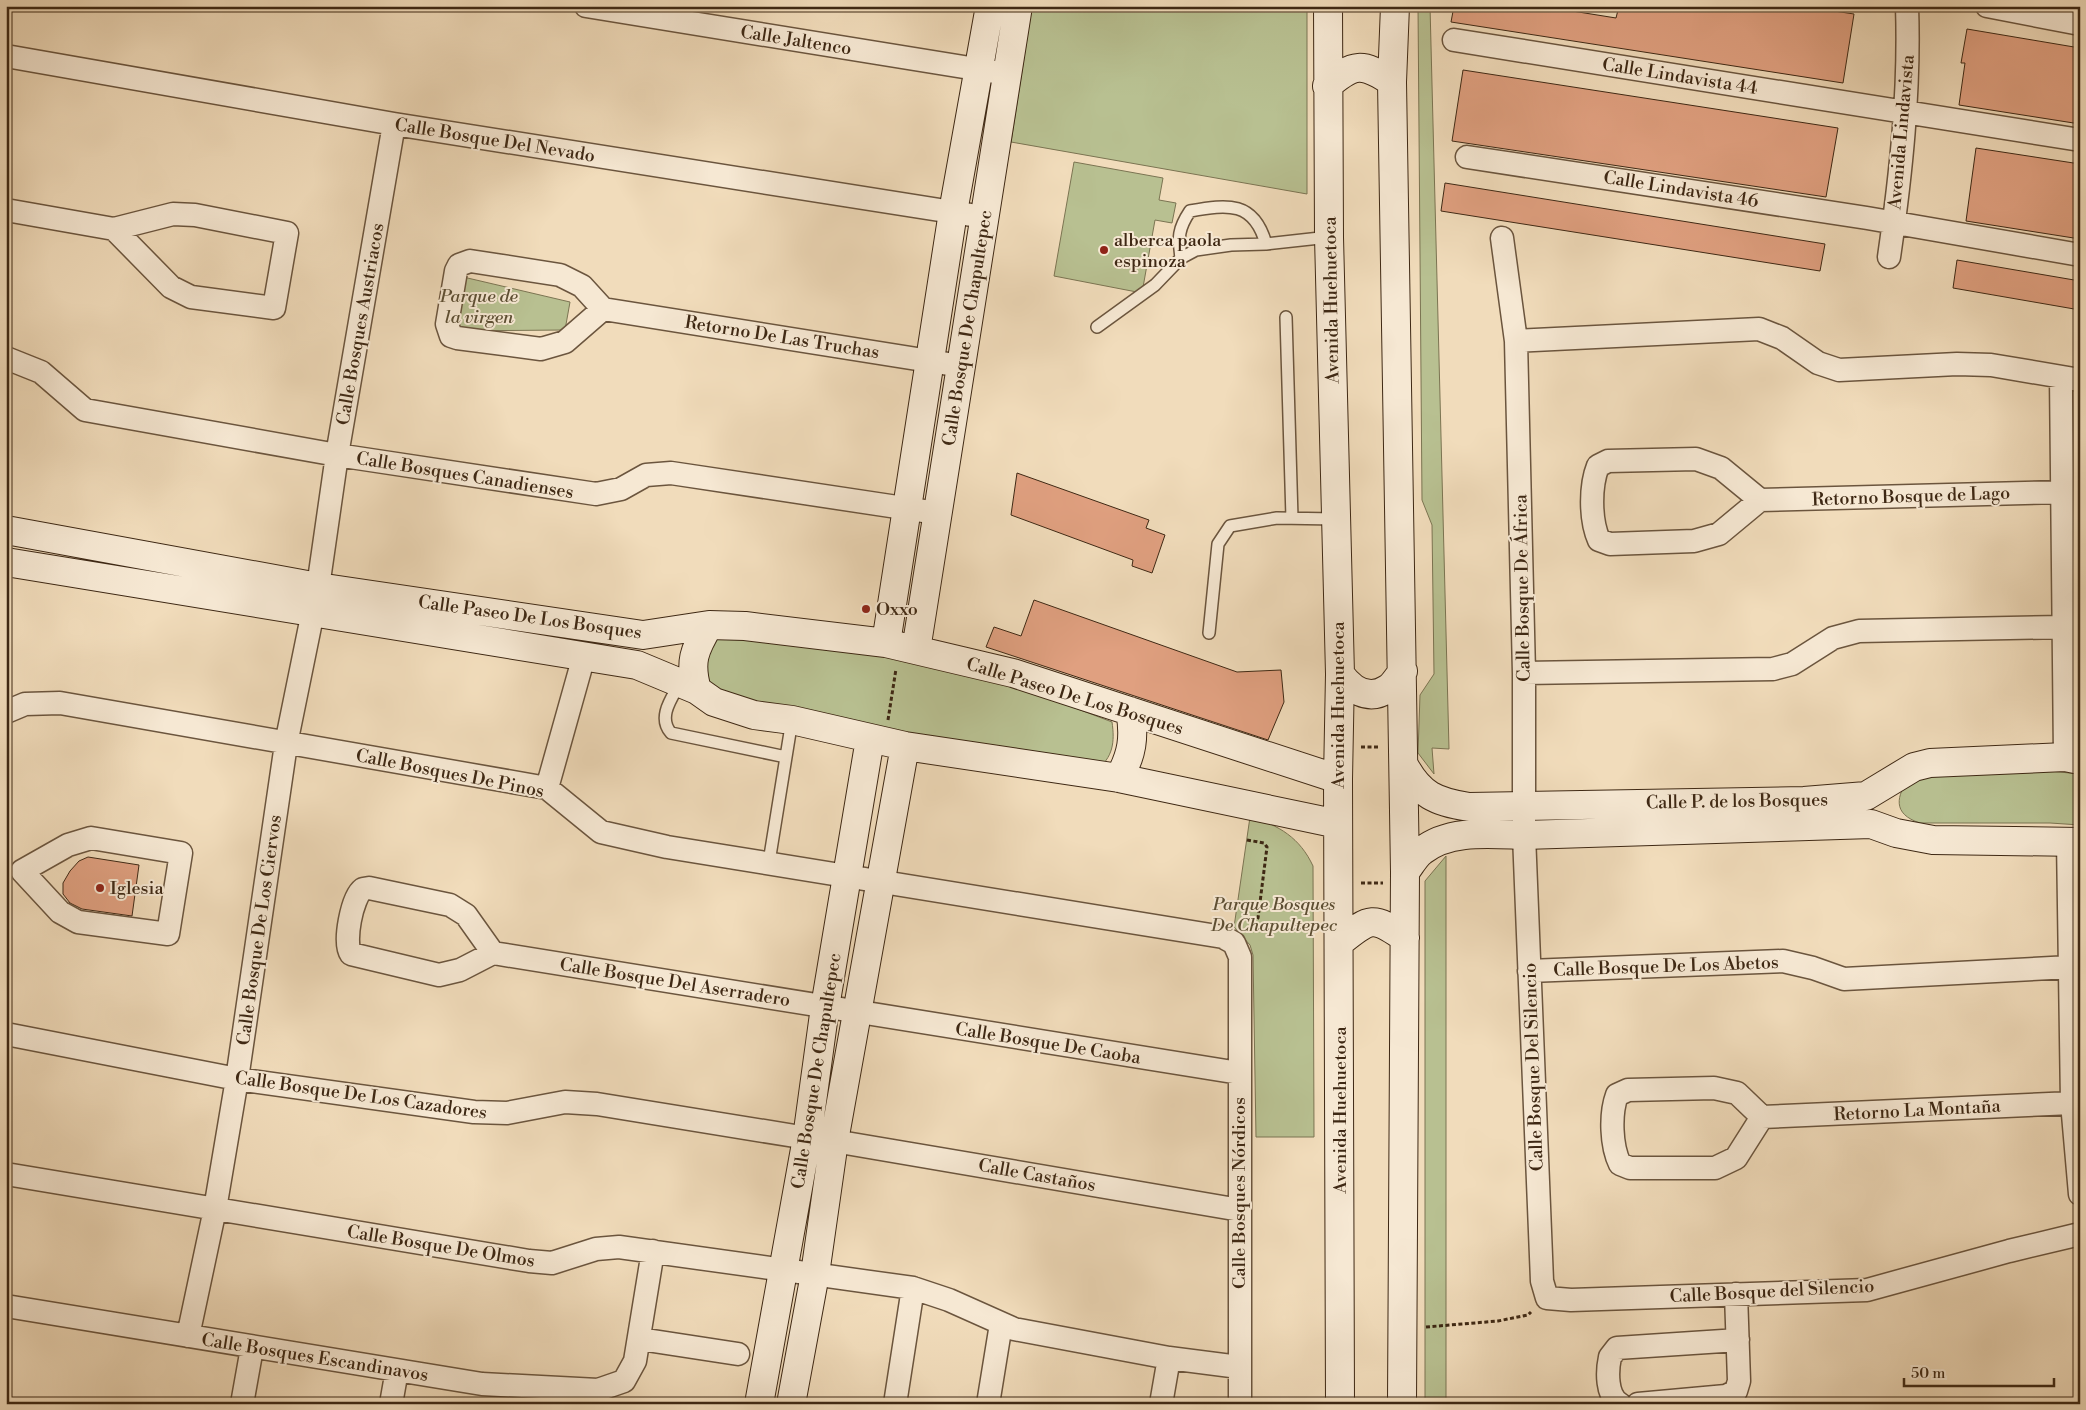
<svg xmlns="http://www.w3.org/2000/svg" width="2086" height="1410" font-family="'Libre Bodoni',serif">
	<rect width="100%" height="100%" fill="#f1dcbb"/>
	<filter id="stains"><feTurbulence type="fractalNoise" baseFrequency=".004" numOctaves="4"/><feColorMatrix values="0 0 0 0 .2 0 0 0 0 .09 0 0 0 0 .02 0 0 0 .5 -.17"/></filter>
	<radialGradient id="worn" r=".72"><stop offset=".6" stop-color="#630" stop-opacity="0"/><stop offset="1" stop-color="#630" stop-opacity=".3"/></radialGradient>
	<path fill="#b8c091" stroke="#7b7452" d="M1032 6H1307V194L1011 142Z
		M1418 6H1430L1449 749 1432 748 1434 774 1418 753 1420 695 1434 674 1432 525 1422 500Z
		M1074 162 1163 178 1159 200 1176 203 1172 223 1155 220 1142 293 1054 276Z
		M459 276 570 302 565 330 448 331Z
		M720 621 1010 683 1112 722C1115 742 1113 758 1096 770L711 693 700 674Z
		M2049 771 2080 774V825L2050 823H1920C1892 814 1896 796 1910 777Z
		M1250 817C1279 825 1300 838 1313 866L1314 1137H1256L1253 955 1250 945 1234 927Z
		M1446 856V1404H1425V881Z"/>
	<path fill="#e0a080" stroke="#3e2814" d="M1454 6H1541L1616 18 1619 6H1801L1854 14 1843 83 1451 22Z
		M1967 29 2080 48V124L1959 105 1965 63H1961Z
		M1463 70 1838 128 1826 197 1452 141Z
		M1976 148 2080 164V239L1966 221Z
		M1445 183 1825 244 1820 271 1441 211Z
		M1957 260 2080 281V310L1953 288Z
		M1017 473 1149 520 1146 528 1165 535 1152 573 1132 566 1133 560 1011 515Z
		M1034 600 1237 672 1281 670 1284 702 1268 740 986 647 994 627 1021 636Z
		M88 857 139 865 132 916 82 909 70 903 63 894V883L70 871 79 861Z"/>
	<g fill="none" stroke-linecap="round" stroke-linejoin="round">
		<defs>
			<path id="lane" d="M1181 258C1178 237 1178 229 1190 211 1228 204 1254 201 1266 244
				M1286 317 1292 518
				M1097 327 1155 285 1181 258 1196 250 1231 245 1266 244 1329 237
				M1209 633 1218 544 1230 526 1277 518 1336 519
				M680 683C672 698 657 717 671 733L786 757
				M769 862 792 720"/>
			<path id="street" d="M586 6 1007 74
				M1987 6 2080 24
				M1454 40 2080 140
				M6 56 394 124 984 217
				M1467 157 1867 218 2080 255
				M6 210 114 229 173 214 195 215 287 233 274 308 191 297 171 287 114 229
				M1502 238 1516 341 1524 673V835L1542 1281 1547 1298 1571 1300 1867 1290 2009 1251 2080 1234
				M1889 257C1901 174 1910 90 1907 6
				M603 309 565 342 541 349 457 338 451 336 447 324 456 271 459 265 470 261 560 275 582 286 603 309 961 366
				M1516 341 1759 329 1782 338 1818 363 1839 370 1957 364 1991 365 2080 380
				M6 358 41 372 85 410 337 455 596 494 621 489 646 475 671 473 937 513
				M2061 377 2065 757
				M1760 500 1721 468 1696 459 1608 461 1598 466C1590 486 1590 520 1599 540L1610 544 1694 541 1719 534 1760 500 2061 492
				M1524 673 1773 669 1792 664 1833 638 1859 631 2064 627
				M6 712 25 704 60 703 547 788 601 832 667 847 1223 937 1234 943 1240 957V1404
				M547 788 584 656
				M91 838 181 853 168 934 78 922 60 912 22 871 68 845Z
				M2068 840 2072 1103 2080 1194
				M493 953 466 915 450 905 369 888 363 889C352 897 343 943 351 954L439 975 460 970 493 953 1239 1073
				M1529 971 1783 961 1813 968 1844 979 2070 967
				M6 1034 237 1079 474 1112 507 1113 565 1102 597 1104 807 1138
				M1762 1117 1736 1158 1715 1168H1630L1620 1164C1611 1146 1610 1114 1617 1095L1628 1090 1714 1088 1737 1093 1762 1117 2072 1103
				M834 1141 1240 1210
				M6 1174 529 1261 552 1263 596 1249 619 1247 913 1288 949 1300 1014 1329 1169 1358 1239 1367
				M6 1306 482 1384 598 1390 624 1381 635 1361 653 1251
				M188 1336 215 1209 237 1079 286 744 318 587 337 455 394 124
				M640 1339 738 1354
				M242 1404 252 1348
				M391 1404 397 1370
				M895 1404 913 1288
				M988 1404 1001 1324
				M1161 1404 1169 1358
				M1620 1404C1606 1396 1607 1371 1610 1357L1617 1348 1738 1340
				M1638 1404 1726 1396 1736 1391 1739 1381 1736 1294"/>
			<path id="secondary" d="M1328 6 1329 237 1340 674 1338 779 1340 1404
				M1395 6 1392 82 1405 872 1402 1404
				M1327 86C1354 63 1362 62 1392 82
				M6 530 318 587 643 635 709 625 745 626 886 643 1013 673 1338 779
				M6 562 637 665 697 690 714 702 754 715 792 720 905 746 1119 778 1338 824
				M886 643 953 212 990 6
				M916 650 1018 6
				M1340 674C1351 689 1368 702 1387 689 1393 686 1398 677 1403 671
				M697 690C689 662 694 650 709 625
				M1404 765C1420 795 1436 802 1469 807L1804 801 1866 796 1914 767 1930 763 2065 757 2080 760
				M1119 778C1132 755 1135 737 1130 711
				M1405 872C1410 866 1415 856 1422 851 1449 829 1491 834 1524 835L1871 824 1896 833 1933 840 2080 842
				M1340 942C1370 918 1372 915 1405 938
				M759 1404 807 1138 825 1007 870 739
				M791 1404 815 1274 834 1141 905 746"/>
		</defs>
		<use href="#lane" stroke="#6b553e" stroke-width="14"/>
		<use href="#street" stroke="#6b553e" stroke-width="25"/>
		<use href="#secondary" stroke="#3e2814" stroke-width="30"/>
		<path stroke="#3e2814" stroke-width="3" stroke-dasharray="4 2.5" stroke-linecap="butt" d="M888 720 896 669
			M1361 747H1380
			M1247 840 1264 843 1267 847 1258 918 1250 931
			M1361 883H1383
			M1254 927 1313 926
			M1426 1327 1498 1321 1528 1315 1531 1312"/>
		<use href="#lane" stroke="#f6e8d3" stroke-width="11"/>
		<use href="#street" stroke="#f6e8d3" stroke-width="22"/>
		<use href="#secondary" stroke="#f6e8d3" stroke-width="28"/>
	</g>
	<g fill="#8f2418" stroke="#f6e8d3" stroke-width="2">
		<circle cx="1104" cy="250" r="5"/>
		<circle cx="866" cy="609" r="5"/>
		<circle cx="100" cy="888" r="5"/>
	</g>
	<g text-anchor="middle" stroke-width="4" stroke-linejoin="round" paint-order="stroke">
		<g font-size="18" fill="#3e2814" stroke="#f6e8d3">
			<text transform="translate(796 40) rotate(9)" y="6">Calle Jaltenco</text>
			<text transform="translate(1680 76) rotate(9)" y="6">Calle Lindavista 44</text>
			<text transform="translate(1901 132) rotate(-85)" y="6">Avenida Lindavista</text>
			<text transform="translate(495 140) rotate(9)" y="6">Calle Bosque Del Nevado</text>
			<text transform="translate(1681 189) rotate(9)" y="6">Calle Lindavista 46</text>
			<text transform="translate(1331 300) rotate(-91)" y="6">Avenida Huehuetoca</text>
			<text transform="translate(360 324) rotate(-80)" y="6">Calle Bosques Austriacos</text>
			<text transform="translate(967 328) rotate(-81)" y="6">Calle Bosque De Chapultepec</text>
			<text transform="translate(782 337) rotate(9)" y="6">Retorno De Las Truchas</text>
			<text transform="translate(465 475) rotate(9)" y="6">Calle Bosques Canadienses</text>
			<text transform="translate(1911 496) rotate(-2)" y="6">Retorno Bosque de Lago</text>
			<text transform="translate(1522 588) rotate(-91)" y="6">Calle Bosque De África</text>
			<text transform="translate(530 617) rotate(8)" y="6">Calle Paseo De Los Bosques</text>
			<text transform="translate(1075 696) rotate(17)" y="6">Calle Paseo De Los Bosques</text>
			<text transform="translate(1338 705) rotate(-90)" y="6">Avenida Huehuetoca</text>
			<text transform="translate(450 773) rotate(11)" y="6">Calle Bosques De Pinos</text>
			<text transform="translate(1737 801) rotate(-1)" y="6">Calle P. de los Bosques</text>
			<text transform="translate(259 930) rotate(-82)" y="6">Calle Bosque De Los Ciervos</text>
			<text transform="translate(1666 966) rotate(-2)" y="6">Calle Bosque De Los Abetos</text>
			<text transform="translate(675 982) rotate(9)" y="6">Calle Bosque Del Aserradero</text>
			<text transform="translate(1048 1043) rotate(9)" y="6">Calle Bosque De Caoba</text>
			<text transform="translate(1533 1067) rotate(-92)" y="6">Calle Bosque Del Silencio</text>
			<text transform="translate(816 1071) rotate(-81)" y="6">Calle Bosque De Chapultepec</text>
			<text transform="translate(361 1095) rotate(8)" y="6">Calle Bosque De Los Cazadores</text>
			<text transform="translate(1340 1110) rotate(-90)" y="6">Avenida Huehuetoca</text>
			<text transform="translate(1917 1110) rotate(-3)" y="6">Retorno La Montaña</text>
			<text transform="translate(1037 1175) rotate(10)" y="6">Calle Castaños</text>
			<text transform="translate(1239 1193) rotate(-90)" y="6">Calle Bosques Nórdicos</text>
			<text transform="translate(441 1246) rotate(9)" y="6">Calle Bosque De Olmos</text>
			<text transform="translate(1772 1291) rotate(-3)" y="6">Calle Bosque del Silencio</text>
			<text transform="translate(315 1357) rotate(9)" y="6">Calle Bosques Escandinavos</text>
		</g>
		<g font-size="18" fill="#3e2814" stroke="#f6e8d3" text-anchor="start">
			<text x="1114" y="246">alberca paola<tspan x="1114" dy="21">espinoza</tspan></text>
			<text x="876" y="615">Oxxo</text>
			<text x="110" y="894">Iglesia</text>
		</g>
		<g font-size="18" font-style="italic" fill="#5c4e33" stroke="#f6e8d3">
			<text x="479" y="302">Parque de<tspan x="479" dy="21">la virgen</tspan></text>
			<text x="1274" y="910">Parque Bosques<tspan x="1274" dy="21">De Chapultepec</tspan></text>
		</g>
	</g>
	<rect width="2086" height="1410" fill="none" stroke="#f1dcbb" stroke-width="25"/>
	<rect x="8" y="8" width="2071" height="1395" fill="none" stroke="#3e2814" stroke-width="2.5"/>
	<rect x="12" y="12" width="2061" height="1385" fill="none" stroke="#3e2814"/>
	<path d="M1904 1378v8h150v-8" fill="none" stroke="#3e2814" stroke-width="2.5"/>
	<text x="1911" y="1378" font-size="15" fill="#3e2814" stroke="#f6e8d3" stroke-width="4" paint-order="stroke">50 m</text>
	<rect width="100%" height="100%" filter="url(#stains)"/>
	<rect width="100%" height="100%" fill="url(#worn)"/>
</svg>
